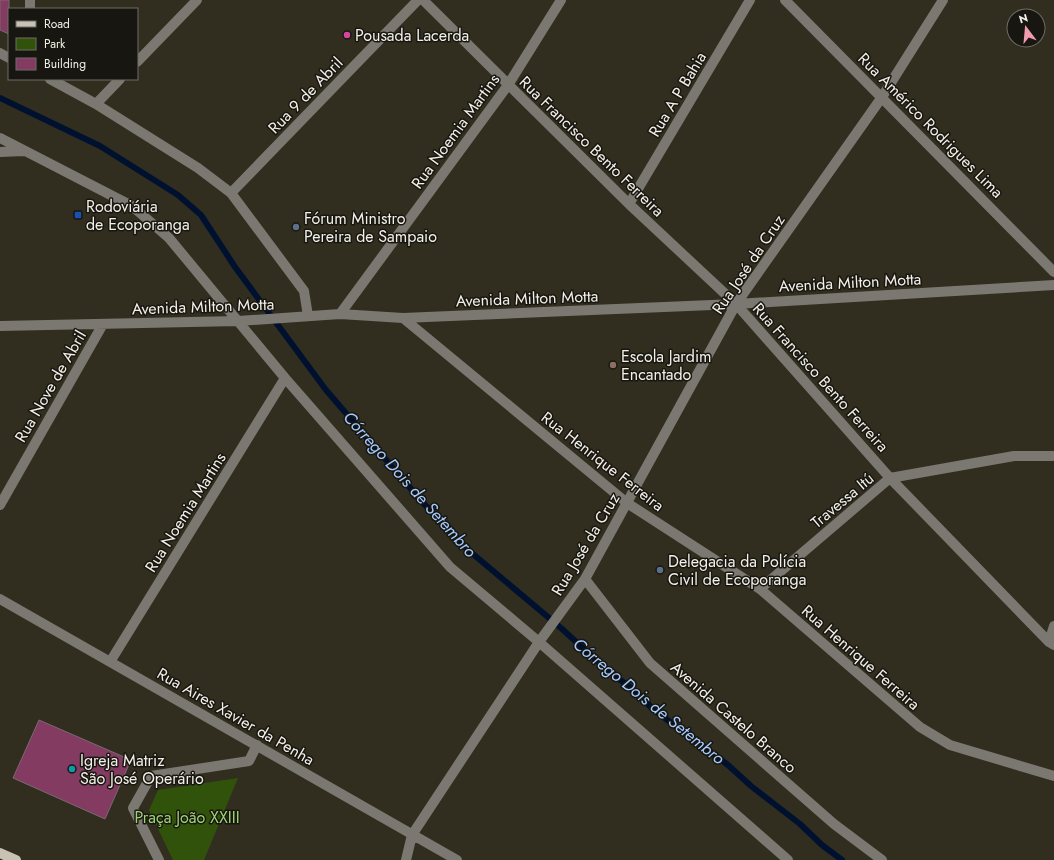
<svg xmlns="http://www.w3.org/2000/svg" width="1054" height="860" font-family="Jost,sans-serif">
	<rect width="100%" height="100%" fill="#312e20"/>
	<path fill="#31520b" d="M238 778 204 860H173L149 810 158 790Z"/>
	<g fill="none" stroke-linecap="round" stroke-linejoin="round">
		<path stroke="#00112f" stroke-width="6" d="M0 98 100 146 178 195 201 215 235 267 326 390 424 504 446 525 467 549 561 628 607 670 631 688 654 710 728 765 751 786 800 824 822 845 842 860"/>
	</g>
	<path fill="#833b61" stroke="#7a6971" d="M0 0H9V34L0 30Z
		M39 720 131 760 105 819 13 778Z"/>
	<g fill="none" stroke-linecap="round" stroke-linejoin="round">
		<path stroke="#7b7871" stroke-width="10" d="M30 0V9
			M423 0 629 204 736 304 890 478 1049 642 1054 645
			M785 0 1054 272
			M0 53 9 58
			M137 62 197 0
			M50 79 96 104 198 168 231 193 304 291 308 316
			M96 104 120 79
			M0 138 132 206 169 238 285 378 450 567 539 642 788 860
			M0 152 24 151
			M231 193 418 0
			M629 204 750 0
			M340 314 508 85 561 0
			M403 318 627 503 760 589 920 727 950 745 1054 776
			M0 326 238 321 340 314 403 318 736 304 1054 285
			M0 505 103 324
			M585 579 650 663 834 824 882 860
			M760 589 890 478 1014 456H1054
			M0 599 457 860
			M1049 642 1054 626
			M110 662 285 378
			M159 860 133 808 151 776 249 761 257 745
			M406 860 412 835 539 642 585 579 736 304 882 97 943 0"/>
		<path stroke="#c9c1b3" stroke-width="10" d="M0 853 16 860"/>
	</g>
	<circle fill="#d1479c" stroke="#181610" stroke-width="1.5" cx="347" cy="35" r="4"/>
	<rect fill="#1a4fb4" stroke="#181610" stroke-width="1.5" x="74" y="211" width="8" height="8" rx="2"/>
	<g fill="#5c6f8a" stroke="#181610" stroke-width="1.5">
		<circle cx="296" cy="227" r="4"/>
		<circle cx="660" cy="570" r="4"/>
	</g>
	<circle fill="#8d6e63" stroke="#181610" stroke-width="1.5" cx="613" cy="365" r="4"/>
	<circle fill="#0f9aa8" stroke="#181610" stroke-width="1.5" cx="72" cy="769" r="4"/>
	<g text-anchor="middle" stroke-width="3" stroke-linejoin="round" paint-order="stroke">
		<g font-size="16" fill="#f2f0e7" stroke="#181610" text-anchor="start">
			<text x="355" y="41">Pousada Lacerda</text>
			<text x="86" y="212">Rodoviária<tspan x="86" dy="18">de Ecoporanga</tspan></text>
			<text x="304" y="224">Fórum Ministro<tspan x="304" dy="18">Pereira de Sampaio</tspan></text>
			<text x="621" y="362">Escola Jardim<tspan x="621" dy="18">Encantado</tspan></text>
			<text x="668" y="567">Delegacia da Polícia<tspan x="668" dy="18">Civil de Ecoporanga</tspan></text>
			<text x="80" y="766">Igreja Matriz<tspan x="80" dy="18">São José Operário</tspan></text>
		</g>
		<g font-size="16" fill="#f2f0e7" stroke="#181610">
			<text transform="translate(677 94) rotate(-59)" y="6">Rua A P Bahia</text>
			<text transform="translate(305 95) rotate(-46)" y="6">Rua 9 de Abril</text>
			<text transform="translate(931 125) rotate(45)" y="6">Rua Américo Rodrigues Lima</text>
			<text transform="translate(455 131) rotate(-54)" y="6">Rua Noemia Martins</text>
			<text transform="translate(592 146) rotate(44)" y="6">Rua Francisco Bento Ferreira</text>
			<text transform="translate(748 264) rotate(-56)" y="6">Rua José da Cruz</text>
			<text transform="translate(850 282) rotate(-3)" y="6">Avenida Milton Motta</text>
			<text transform="translate(527 298) rotate(-2)" y="6">Avenida Milton Motta</text>
			<text transform="translate(203 306) rotate(-2)" y="6">Avenida Milton Motta</text>
			<text transform="translate(821 377) rotate(48)" y="6">Rua Francisco Bento Ferreira</text>
			<text transform="translate(50 386) rotate(-60)" y="6">Rua Nove de Abril</text>
			<text transform="translate(603 461) rotate(38)" y="6">Rua Henrique Ferreira</text>
			<text transform="translate(842 500) rotate(-40)" y="6">Travessa Itú</text>
			<text transform="translate(185 512) rotate(-58)" y="6">Rua Noemia Martins</text>
			<text transform="translate(585 544) rotate(-59)" y="6">Rua José da Cruz</text>
			<text transform="translate(861 657) rotate(41)" y="6">Rua Henrique Ferreira</text>
			<text transform="translate(236 716) rotate(30)" y="6">Rua Aires Xavier da Penha</text>
			<text transform="translate(734 717) rotate(41)" y="6">Avenida Castelo Branco</text>
		</g>
		<g font-size="16" fill="#9ed372" stroke="#181610">
			<text x="187" y="823">Praça João XXIII</text>
		</g>
		<g font-size="17" font-style="italic" fill="#a5cbff" stroke="#181610">
			<text transform="translate(410 484) rotate(48)" y="6">Córrego Dois de Setembro</text>
			<text transform="translate(649 701) rotate(39)" y="6">Córrego Dois de Setembro</text>
		</g>
	</g>
	<rect x="8" y="8" width="130" height="72" fill="#181610" stroke="#6f6d66"/>
	<rect x="16" y="21" width="20" height="6" fill="#c9c1b3" stroke="#6f6d66"/>
	<text x="44" y="28" font-size="12" fill="#f2f0e7">Road</text>
	<rect x="16" y="38" width="20" height="12" fill="#31520b" stroke="#6f6d66"/>
	<text x="44" y="48" font-size="12" fill="#f2f0e7">Park</text>
	<rect x="16" y="58" width="20" height="12" fill="#833b61" stroke="#6f6d66"/>
	<text x="44" y="68" font-size="12" fill="#f2f0e7">Building</text>
	<g transform="translate(1026 28) rotate(344)"><circle r="19" fill="#181610" stroke="#6f6d66"/>
	<path d="M0-3L7 15L0 10L-7 15Z" fill="#f29aae"/>
	<text y="-6" font-size="11" font-weight="bold" text-anchor="middle" fill="#f2f0e7">N</text>
	</g>
</svg>
